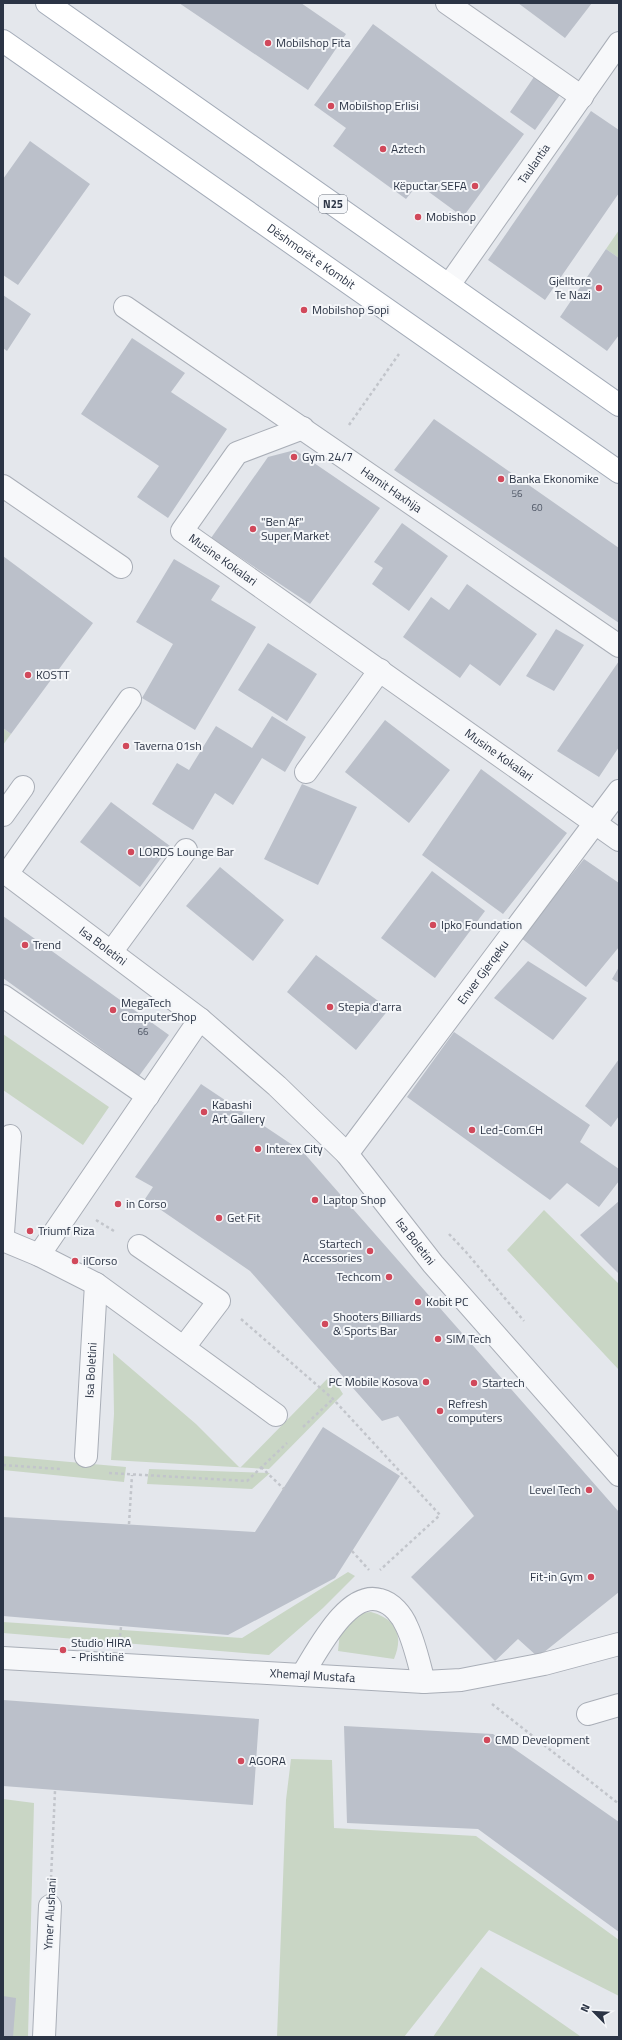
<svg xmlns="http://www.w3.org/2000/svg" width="622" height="2040" font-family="'Titillium Web',sans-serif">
	<rect width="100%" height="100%" fill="#e4e7ec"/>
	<path fill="#c9d6c5" d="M619 230V258L606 249Z
		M3 728 11 734 3 745Z
		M3 1034 109 1107 83 1145 3 1090Z
		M544 1210 619 1284V1370L507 1250Z
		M113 1353 196 1424 240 1468 331 1375 343 1394 269 1469 111 1460 114 1414Z
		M3 1456 126 1467 124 1482 3 1470Z
		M149 1469 270 1473 252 1489 147 1484Z
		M348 1572 355 1576 323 1608 269 1655 3 1633V1622L242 1638Z
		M371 1612C396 1619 404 1635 394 1659L338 1651 340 1632 361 1613Z
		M291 1759 332 1760 334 1828 476 1836 619 1940V1996L489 1930 404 2037H277L286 1800Z
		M3 1799 34 1803 28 2037H3Z
		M481 1967 580 2036V2037H433Z"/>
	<path fill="#bbc0ca" d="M179 3H301L346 34 308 90Z
		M518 3H592L565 38Z
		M373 24 524 134 463 217 418 184 406 199 333 146 346 128 314 105Z
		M536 74 562 92 535 130 510 112Z
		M591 111 619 130V193L545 300 488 260Z
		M30 141 90 184 18 285 3 275V179Z
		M606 249 619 258V335L607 351 560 317Z
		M3 295 31 314 7 351 3 348Z
		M132 338 185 373 171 392 227 429 168 518 137 497 159 466 81 414Z
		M434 419 619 548V623L394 470Z
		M295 450 380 508 310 604 211 538 268 457Z
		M402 523 448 556 409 611 372 584 383 568 374 562Z
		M3 556 93 623 11 734 3 728Z
		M174 559 220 586 211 600 256 627 195 730 142 698 173 644 136 622Z
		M467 584 537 634 500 686 470 664 460 678 403 637 431 597 449 610Z
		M556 629 584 645 554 691 526 676Z
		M268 643 317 674 287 721 238 690Z
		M619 661V747L599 777 557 751Z
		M272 716 306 737 285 772 262 758 233 805 215 793 193 830 152 804 177 763 189 770 216 726 252 748Z
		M385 720 450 770 409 823 345 772Z
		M481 769 567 833 503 914 422 855Z
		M302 784 357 807 318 885 264 859Z
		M111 802 170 846 140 887 80 842Z
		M584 859 619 883V947L586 987 521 938Z
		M220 867 284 920 253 961 186 906Z
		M432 871 485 911 435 978 381 938Z
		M3 916 169 1035 139 1076 3 978Z
		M316 955 389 1009 356 1050 287 992Z
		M528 961 587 998 553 1040 494 998Z
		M619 967V983L612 979Z
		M454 1032 590 1125 580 1142 619 1169V1181L599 1207 567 1183 550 1200 407 1097Z
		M619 1059V1116L611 1127 585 1106Z
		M201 1084 303 1152 619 1512V1592L538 1657 518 1639 495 1661 411 1577 474 1516 398 1416 382 1421 250 1271 145 1199 153 1187 135 1177Z
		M619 1201V1274L580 1235Z
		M323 1427 400 1476 335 1578 228 1635 3 1616V1517L255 1532Z
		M3 1700 259 1719 253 1805 3 1786Z
		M344 1726 493 1734 619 1822V1932L478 1829 347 1823Z
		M3 1996 16 1998 13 2037H3Z"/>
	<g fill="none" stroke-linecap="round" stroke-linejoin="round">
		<defs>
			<g id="minor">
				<path d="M447 3 582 97"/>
				<path id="s1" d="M449 285 619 43"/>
				<path id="s2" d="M125 307 619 646"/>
				<path id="s3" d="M303 428 237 453 182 531 619 840"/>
				<path d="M3 486 121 567"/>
				<path d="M306 772 380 670"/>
				<path d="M3 815 23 787"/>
				<path id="s4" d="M3 871 200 1019 277 1086 347 1154 433 1264 619 1475"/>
				<path d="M7 874 130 699"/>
				<path d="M112 951 186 850"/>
				<path d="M3 996 148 1096"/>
				<path id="s5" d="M347 1154 619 791"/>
				<path d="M3 1233 10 1136"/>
				<path d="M3 1240 39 1255 96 1284 276 1415"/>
				<path d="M139 1246 219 1301 184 1347"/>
				<path d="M39 1255 200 1019"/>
				<path id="s6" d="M86 1456 96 1284"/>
				<path id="s7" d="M3 1658 424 1682 461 1680 544 1664 619 1644"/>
				<path d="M302 1675C317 1652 347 1590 380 1600 392 1603 402 1615 407 1627 415 1644 419 1664 424 1682"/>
				<path d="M588 1714 619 1705"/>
				<path d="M44 2037 50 1906"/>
			</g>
			<g id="major">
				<path d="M47 3 619 405"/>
				<path id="s8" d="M3 41 619 472"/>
			</g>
		</defs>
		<use href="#minor" stroke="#a9aeb7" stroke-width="24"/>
		<use href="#major" stroke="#a3abb8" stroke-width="24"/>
		<path stroke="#c2c5cb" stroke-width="2.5" stroke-dasharray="3 3" stroke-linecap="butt" d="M349 425 399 354
			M96 1220 114 1231
			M449 1234 466 1252 524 1321
			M241 1319 333 1399 440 1515 380 1570
			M303 1427 333 1399
			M3 1465 60 1469
			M261 1467 284 1489
			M109 1473 247 1481 287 1443
			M129 1524 132 1475
			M352 1551 369 1570
			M120 1636 121 1627
			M492 1704 619 1804
			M51 1878 55 1791"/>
		<use href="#minor" stroke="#f7f8fa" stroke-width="22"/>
		<use href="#major" stroke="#fff" stroke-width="22"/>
	</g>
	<g fill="#d1495b" stroke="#f4f6f9" stroke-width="1.5">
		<circle cx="268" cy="43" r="4"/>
		<circle cx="331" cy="106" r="4"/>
		<circle cx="383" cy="149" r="4"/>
		<circle cx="475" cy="186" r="4"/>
		<circle cx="418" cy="217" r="4"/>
		<circle cx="599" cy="288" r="4"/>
		<circle cx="304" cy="310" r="4"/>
		<circle cx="294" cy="457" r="4"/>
		<circle cx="501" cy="479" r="4"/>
		<circle cx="253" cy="529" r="4"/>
		<circle cx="28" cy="675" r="4"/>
		<circle cx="126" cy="746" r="4"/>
		<circle cx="131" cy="852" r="4"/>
		<circle cx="433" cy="925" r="4"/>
		<circle cx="25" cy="945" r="4"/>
		<circle cx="330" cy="1007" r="4"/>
		<circle cx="113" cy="1010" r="4"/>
		<circle cx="204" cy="1112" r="4"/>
		<circle cx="472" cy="1130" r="4"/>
		<circle cx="258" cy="1149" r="4"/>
		<circle cx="315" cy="1200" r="4"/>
		<circle cx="118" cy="1204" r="4"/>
		<circle cx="219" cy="1218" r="4"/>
		<circle cx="30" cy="1231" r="4"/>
		<circle cx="370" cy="1251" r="4"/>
		<circle cx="75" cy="1261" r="4"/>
		<circle cx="389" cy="1277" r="4"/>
		<circle cx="418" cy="1302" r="4"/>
		<circle cx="325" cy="1324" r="4"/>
		<circle cx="438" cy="1339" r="4"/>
		<circle cx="426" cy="1382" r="4"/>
		<circle cx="474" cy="1383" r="4"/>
		<circle cx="440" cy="1411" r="4"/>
		<circle cx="589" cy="1490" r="4"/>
		<circle cx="591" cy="1577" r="4"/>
		<circle cx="63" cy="1650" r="4"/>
		<circle cx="487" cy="1740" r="4"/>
		<circle cx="241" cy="1761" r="4"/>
	</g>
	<g text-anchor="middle" stroke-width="4" stroke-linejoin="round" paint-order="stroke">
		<g font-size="10" fill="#4f5766">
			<text x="517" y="497">56</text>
			<text x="537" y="511">60</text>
			<text x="143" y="1035">66</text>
		</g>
		<rect fill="#f4f6f9" stroke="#676e7b" stroke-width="1" x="319" y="195" width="28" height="18" rx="3"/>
		<g font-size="11" font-weight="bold" fill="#2b3445">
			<text x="333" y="208">N25</text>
		</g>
		<g font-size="12" fill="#2b3445" stroke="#f4f6f9" text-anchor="start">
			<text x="276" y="47">Mobilshop Fita</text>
			<text x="339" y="110">Mobilshop Erlisi</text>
			<text x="391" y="153">Aztech</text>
			<text x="467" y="190" text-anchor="end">Këpuctar SEFA</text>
			<text x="426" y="221">Mobishop</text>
			<text x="591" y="285" text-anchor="end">Gjelltore<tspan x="591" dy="14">Te Nazi</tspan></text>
			<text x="312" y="314">Mobilshop Sopi</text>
			<text x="302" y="461">Gym 24/7</text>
			<text x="509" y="483">Banka Ekonomike</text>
			<text x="261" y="526">"Ben Af"<tspan x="261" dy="14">Super Market</tspan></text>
			<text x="36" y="679">KOSTT</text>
			<text x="134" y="750">Taverna 01sh</text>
			<text x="139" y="856">LORDS Lounge Bar</text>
			<text x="441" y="929">Ipko Foundation</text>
			<text x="33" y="949">Trend</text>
			<text x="121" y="1007">MegaTech<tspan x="121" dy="14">ComputerShop</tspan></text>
			<text x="338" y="1011">Stepia d'arra</text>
			<text x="212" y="1109">Kabashi<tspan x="212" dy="14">Art Gallery</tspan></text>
			<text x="480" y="1134">Led-Com.CH</text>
			<text x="266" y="1153">Interex City</text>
			<text x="323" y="1204">Laptop Shop</text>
			<text x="126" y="1208">in Corso</text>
			<text x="227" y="1222">Get Fit</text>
			<text x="38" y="1235">Triumf Riza</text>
			<text x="362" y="1248" text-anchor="end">Startech<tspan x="362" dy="14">Accessories</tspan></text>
			<text x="83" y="1265">ilCorso</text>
			<text x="381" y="1281" text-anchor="end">Techcom</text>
			<text x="426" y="1306">Kobit PC</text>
			<text x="333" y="1321">Shooters Billiards<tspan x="333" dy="14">&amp; Sports Bar</tspan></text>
			<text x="446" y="1343">SIM Tech</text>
			<text x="418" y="1386" text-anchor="end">PC Mobile Kosova</text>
			<text x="482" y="1387">Startech</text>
			<text x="448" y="1408">Refresh<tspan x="448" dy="14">computers</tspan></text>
			<text x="581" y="1494" text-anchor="end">Level Tech</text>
			<text x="583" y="1581" text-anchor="end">Fit-in Gym</text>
			<text x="71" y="1647">Studio HIRA<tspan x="71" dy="14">- Prishtinë</tspan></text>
			<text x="495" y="1744">CMD Development</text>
			<text x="249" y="1765">AGORA</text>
		</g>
		<g font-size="12" fill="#2b3445" stroke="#f4f6f9">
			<text dy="4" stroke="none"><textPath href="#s1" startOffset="148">Taulantia</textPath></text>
			<text dy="4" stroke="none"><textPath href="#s8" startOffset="376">Dëshmorët e Kombit</textPath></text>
			<text dy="4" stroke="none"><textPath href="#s2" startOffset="323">Hamit Haxhija</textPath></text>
			<text dy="4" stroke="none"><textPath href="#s3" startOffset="216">Musine Kokalari</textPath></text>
			<text dy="4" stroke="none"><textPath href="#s3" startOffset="554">Musine Kokalari</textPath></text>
			<text dy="4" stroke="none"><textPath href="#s4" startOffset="125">Isa Boletini</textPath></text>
			<text dy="4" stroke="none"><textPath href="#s5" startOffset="227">Enver Gjerqeku</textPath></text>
			<text dy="4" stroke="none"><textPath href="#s4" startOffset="557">Isa Boletini</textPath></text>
			<text dy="4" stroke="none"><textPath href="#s6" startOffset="86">Isa Boletini</textPath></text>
			<text dy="4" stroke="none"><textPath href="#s7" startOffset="310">Xhemajl Mustafa</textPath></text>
			<text transform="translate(50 1914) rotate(-87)" y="4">Ymer Alushani</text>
		</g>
	</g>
	<rect width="622" height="2040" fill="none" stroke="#2b3445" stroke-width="8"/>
	<g transform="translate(594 2012) rotate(294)" stroke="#f4f6f9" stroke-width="3" paint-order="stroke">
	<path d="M0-3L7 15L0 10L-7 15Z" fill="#2b3445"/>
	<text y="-6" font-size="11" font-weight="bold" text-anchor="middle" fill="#2b3445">N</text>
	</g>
</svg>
